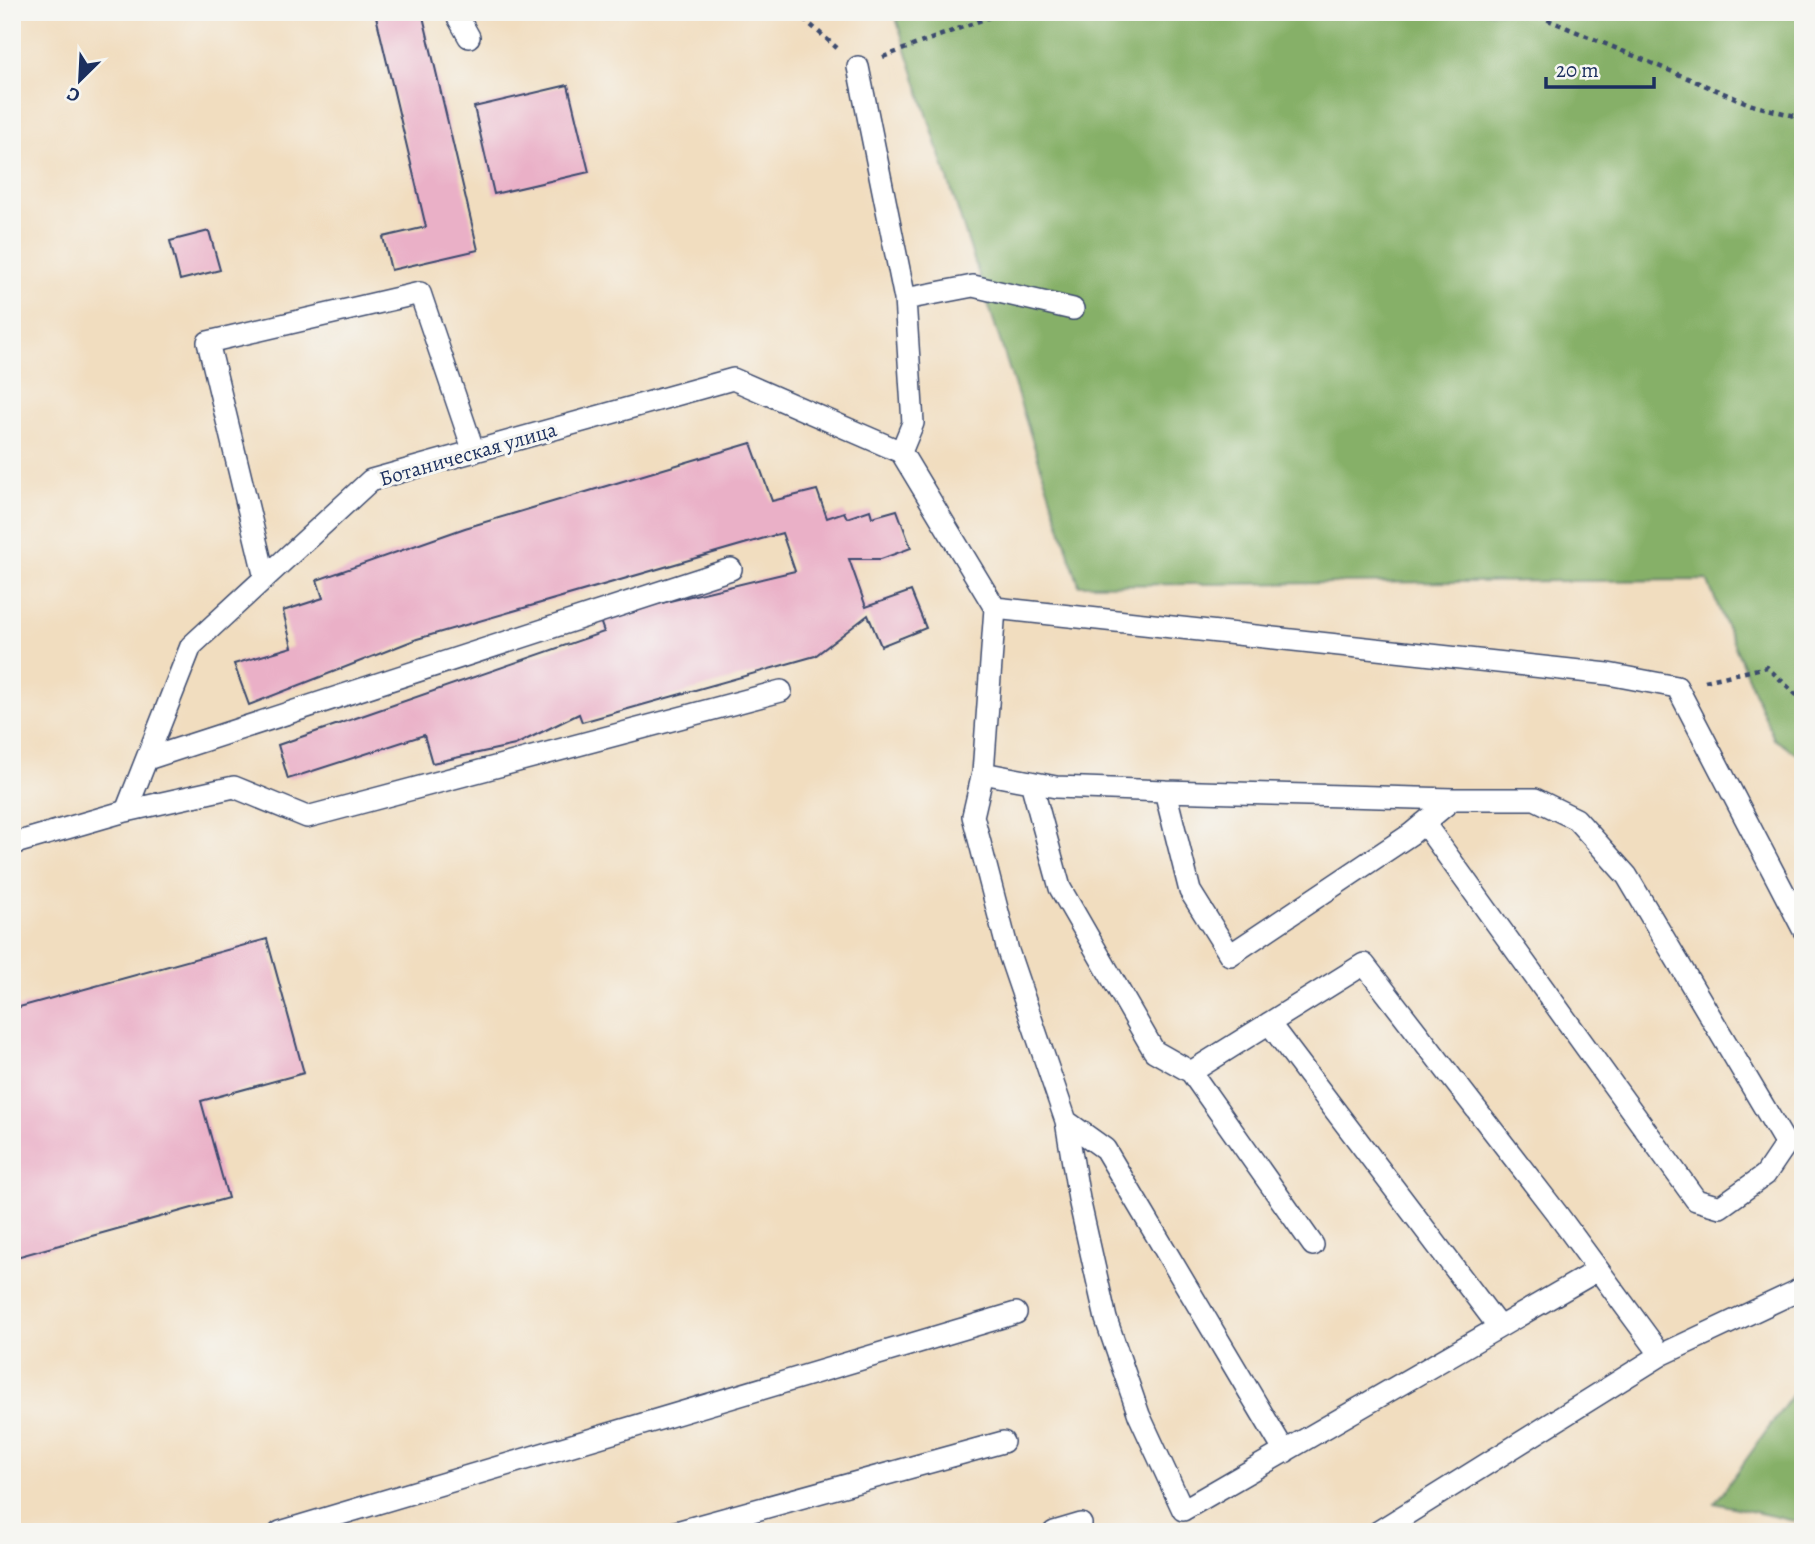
<svg xmlns="http://www.w3.org/2000/svg" width="1815" height="1544" font-family="Alegreya,serif">
	<rect width="100%" height="100%" fill="#f6f6f2"/>
	<filter id="ink" filterUnits="userSpaceOnUse"><feTurbulence type="fractalNoise" baseFrequency=".0143" numOctaves="2"/><feDisplacementMap in="SourceGraphic" scale="14" xChannelSelector="R" yChannelSelector="G"/><feConvolveMatrix kernelMatrix="1 2 1 2 8 2 1 2 1" color-interpolation-filters="sRGB"/></filter>
	<filter id="wash" filterUnits="userSpaceOnUse"><feTurbulence type="fractalNoise" baseFrequency=".00686" numOctaves="4" result="noise"/><feDisplacementMap in="SourceGraphic" scale="28" xChannelSelector="R" yChannelSelector="G"/><feGaussianBlur stdDeviation="1.57" result="paint"/><feColorMatrix in="noise" values="0 0 0 0 0 0 0 0 0 0 0 0 0 0 0 0 0 1.4 0 .05"/><feComposite in="paint" operator="in"/></filter>
	<g filter="url(#wash)">
		<rect width="100%" height="100%" fill="#f1ddbf"/>
		<path fill="#86b067" stroke="#507062" stroke-width="2" d="M894 12H1803V758L1774 739 1707 580 1079 585Z
			M1803 1380V1523L1715 1503Z"/>
		<g id="blocks">
			<path fill="#eab0c7" d="M375 12H422L478 250 391 270 383 237 426 227Z
				M568 85 589 172 494 194 474 107Z
				M209 231 220 270 180 280 170 241Z
				M751 443 772 501 817 490 827 518 844 512 847 518 870 510 872 517 897 510 911 548 881 559H849L866 607 911 591 926 628 881 646 868 615 815 656 582 722 579 714 515 745 432 763 424 735 288 779 278 745 604 632 599 618 795 571 782 533 417 639 249 705 234 664 292 647 283 611 323 598 317 580 465 528Z
				M267 939 304 1073 201 1101 228 1198 13 1258 12 1009Z"/>
		</g>
	</g>
	<g filter="url(#ink)">
		<use href="#blocks" fill-opacity="0" stroke="#3b496d" stroke-width="2"/>
		<g fill="none" stroke-linecap="round" stroke-linejoin="round">
			<defs>
				<path id="lane" d="M455 12 469 37
					M858 67 905 299
					M901 452 913 423 905 299 973 286 1073 309
					M265 578 208 342 420 293 474 452
					M995 608 983 773 1056 787 1165 791 1190 891 1230 955 1411 834 1453 799 1165 791
					M995 608 1608 674 1677 687 1803 929
					M147 759 731 569
					M983 773 973 816 1008 951 1066 1121 1079 1199 1106 1319 1139 1415 1183 1510 1598 1270
					M1031 782 1060 888 1154 1051 1191 1072 1364 964 1558 1215 1661 1355
					M126 811 234 787 307 817 781 691
					M1424 823 1696 1200 1720 1207 1765 1175 1786 1144 1627 876 1576 819 1535 799H1453
					M12 844 126 811 191 646 371 480 733 379 901 452 995 608
					M1269 1023 1499 1327
					M1191 1072 1313 1245
					M1066 1121 1105 1149 1285 1452
					M280 1532 1016 1313
					M676 1532 1003 1442
					M1054 1532 1081 1524
					M1378 1532 1661 1355 1797 1291 1803 1286"/>
			</defs>
			<use href="#lane" stroke="#3b496d" stroke-width="24"/>
			<path stroke="#3b496d" stroke-width="4.5" stroke-dasharray="5 5" stroke-linecap="butt" d="M796 12 837 48
				M1529 12 1752 105 1803 118
				M883 57 1003 12
				M1705 681 1767 667 1803 701"/>
			<use href="#lane" stroke="#fff" stroke-width="21"/>
		</g>
	</g>
	<g text-anchor="middle" stroke-width="6" stroke-linejoin="round" paint-order="stroke">
		<g font-size="21" fill="#1b2f5e" stroke="#f6f6f2">
			<text transform="translate(468 454) rotate(-16)" y="7">Ботаническая улица</text>
		</g>
	</g>
	<rect width="1815" height="1544" fill="none" stroke="#f6f6f2" stroke-width="42"/>
	<g transform="translate(80 80) rotate(204)" stroke="#f6f6f2" stroke-width="5" paint-order="stroke">
	<path d="M0-5L12 26L0 18L-12 26Z" fill="#1b2f5e"/>
	<text y="-10" font-size="19" font-weight="bold" text-anchor="middle" fill="#1b2f5e">С</text>
	</g>
	<path d="M1546 77v10h108v-10" fill="none" stroke="#1b2f5e" stroke-width="3.5"/>
	<text x="1556" y="77" font-size="21" fill="#1b2f5e" stroke="#f6f6f2" stroke-width="5" paint-order="stroke">20 m</text>
</svg>
